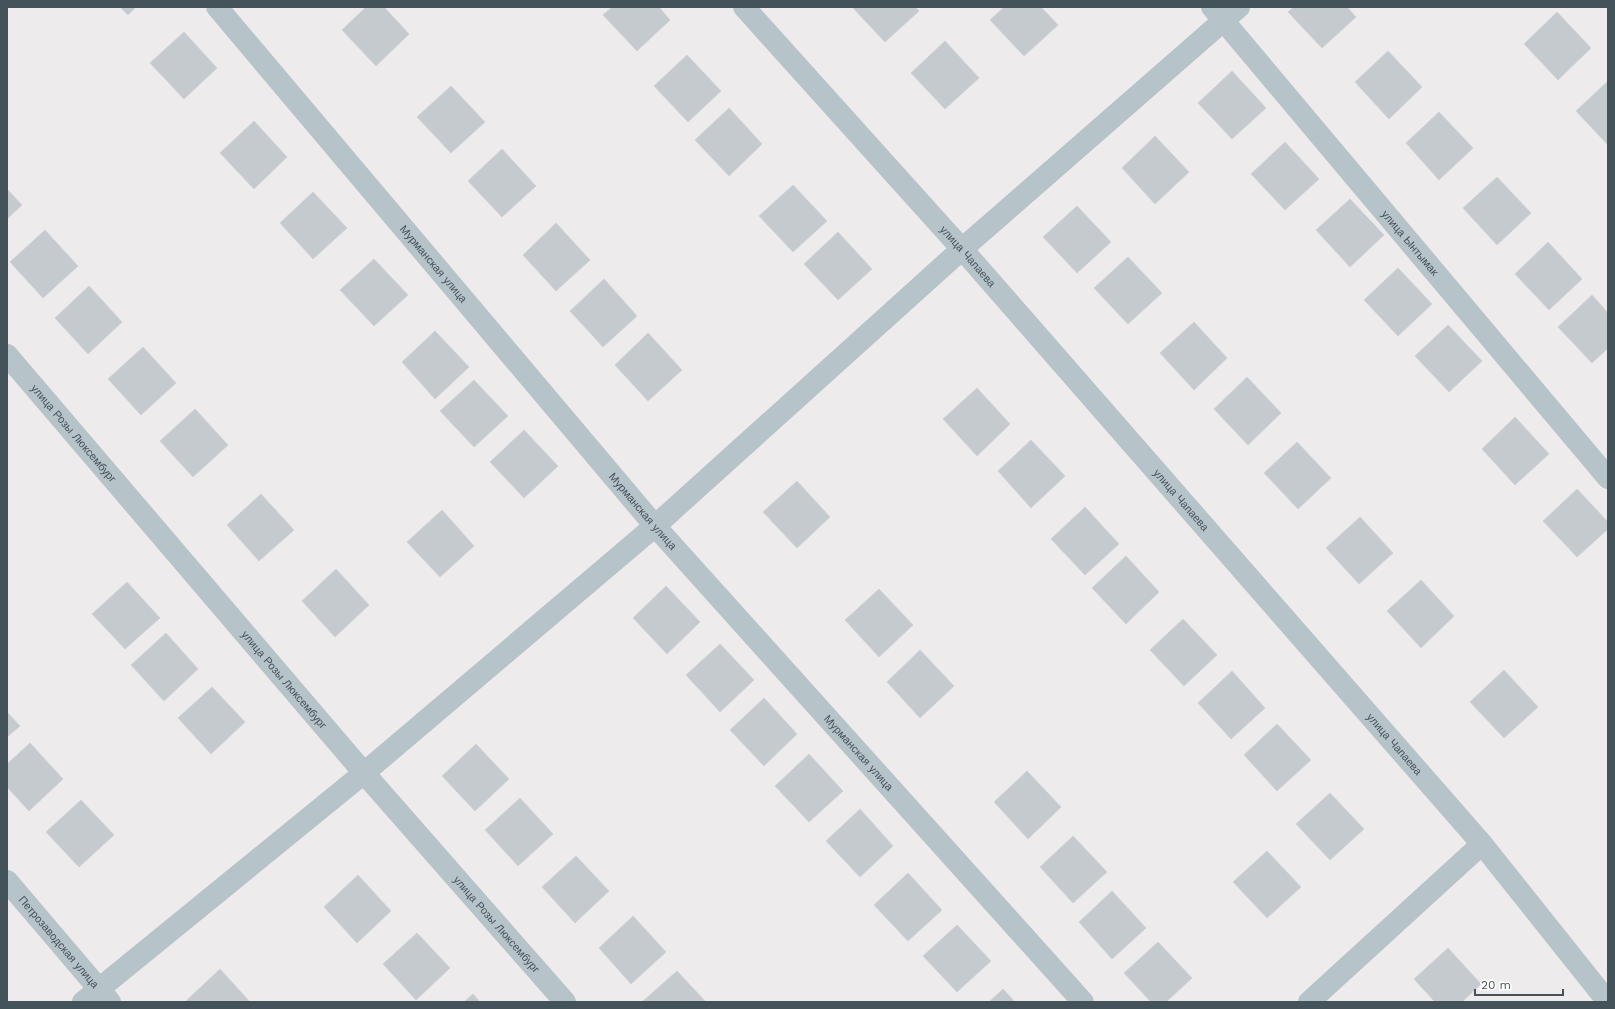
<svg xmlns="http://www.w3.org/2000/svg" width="1615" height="1009" font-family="'Work Sans',sans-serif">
	<rect width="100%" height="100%" fill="#eeebec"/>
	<path fill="#c5cacf" stroke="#cfd3d7" d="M120 7H136L128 15Z
		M366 7H384L409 34 376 66 342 30Z
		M612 7H659L670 20 637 51 603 15Z
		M852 7H915L919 11 885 42Z
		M1004 7H1041L1058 25 1024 56 990 20Z
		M1294 7H1347L1356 17 1322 48 1288 12Z
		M1557 12 1591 48 1558 80 1524 44Z
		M184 32 217 68 184 99 150 63Z
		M945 41 979 78 945 109 911 73Z
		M1388 51 1422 87 1389 119 1355 82Z
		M687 55 721 91 688 122 654 86Z
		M1232 71 1266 108 1232 139 1198 103Z
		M1608 81V145L1576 111Z
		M451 86 485 122 451 153 417 117Z
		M729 108 762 144 729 176 695 140Z
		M1439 112 1473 148 1439 180 1406 143Z
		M254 121 287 157 254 189 220 153Z
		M1155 136 1189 172 1155 204 1122 168Z
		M1285 142 1319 179 1285 210 1251 174Z
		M502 149 536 186 502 217 468 181Z
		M1497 177 1531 213 1497 245 1463 208Z
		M793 185 827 221 793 252 759 216Z
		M7 189 22 205 7 219Z
		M313 192 347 228 313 259 280 223Z
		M1350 199 1384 235 1350 267 1316 230Z
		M1077 206 1111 242 1077 273 1043 237Z
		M556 223 590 260 556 291 523 255Z
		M45 230 78 266 43 298 10 262Z
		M838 232 872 269 838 300 804 264Z
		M1548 242 1582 279 1549 310 1515 274Z
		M1128 257 1162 293 1128 324 1094 288Z
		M374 259 408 295 374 326 340 290Z
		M1398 268 1432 304 1398 336 1364 300Z
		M604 279 637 316 603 347 570 311Z
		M89 286 122 322 88 354 55 318Z
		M1592 295 1608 313V348L1592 363 1558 327Z
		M1194 322 1227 358 1194 390 1160 353Z
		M1448 325 1482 361 1449 392 1415 356Z
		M435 331 469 367 435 399 402 362Z
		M648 333 682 370 648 401 615 365Z
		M143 347 176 383 141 415 108 379Z
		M1247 377 1281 413 1248 445 1214 409Z
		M474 380 508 416 474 447 440 411Z
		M977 388 1010 424 977 456 943 419Z
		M195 409 228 445 193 477 160 441Z
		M1515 417 1549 454 1515 485 1482 449Z
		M524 430 558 466 524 498 490 462Z
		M1031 440 1065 476 1031 508 998 471Z
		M1297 442 1331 478 1298 509 1264 473Z
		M797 481 830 517 797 548 763 512Z
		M1577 489 1608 522V529L1577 557 1543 521Z
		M261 494 294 530 259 561 227 525Z
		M1085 507 1119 544 1085 575 1051 539Z
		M442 510 474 546 440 577 407 542Z
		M1360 517 1393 553 1359 584 1326 548Z
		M1126 556 1159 592 1126 624 1092 588Z
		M336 569 369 605 335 637 302 601Z
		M1421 580 1454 616 1421 648 1387 611Z
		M127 582 160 618 125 649 92 614Z
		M666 586 700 622 667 654 633 618Z
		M879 589 913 625 879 657 845 620Z
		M1183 619 1217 655 1184 686 1150 650Z
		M166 633 198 669 164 701 131 665Z
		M720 644 754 680 720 712 686 675Z
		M920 650 954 686 920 718 887 682Z
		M1504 670 1538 707 1504 738 1470 702Z
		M1232 671 1265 708 1231 739 1198 703Z
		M212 687 245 722 211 754 178 718Z
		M764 698 797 734 764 766 730 730Z
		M7 712 20 726 7 737Z
		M1277 724 1311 760 1277 791 1244 755Z
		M30 743 63 779 29 811 7 787V764Z
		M476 744 509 779 475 811 442 776Z
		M809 754 843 791 809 822 775 786Z
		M1027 771 1061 807 1028 839 994 802Z
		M1330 793 1364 829 1330 860 1296 824Z
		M520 798 553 834 518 866 485 830Z
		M81 800 114 835 79 867 46 832Z
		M860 809 893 846 860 877 826 841Z
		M1073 836 1107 872 1073 903 1040 867Z
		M1267 851 1301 887 1267 918 1233 882Z
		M576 856 609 891 575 923 542 887Z
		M908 873 942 910 908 941 874 905Z
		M358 875 391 911 357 943 324 907Z
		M1112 891 1146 928 1112 959 1079 922Z
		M633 916 666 952 631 984 599 948Z
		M957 925 991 961 957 992 923 956Z
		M417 933 450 968 416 1000 383 964Z
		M1158 942 1192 978 1166 1002H1151L1124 973Z
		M1448 948 1481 984 1462 1002H1435L1414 979Z
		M220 969 250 1002H186V1001Z
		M677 971 706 1002H642Z
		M1003 989 1015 1002H989Z
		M473 994 480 1002H464Z"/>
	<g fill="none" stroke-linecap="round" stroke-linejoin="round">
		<g stroke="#b6c3c9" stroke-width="22">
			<path id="s1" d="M217 7 655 526 1083 1002"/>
			<path id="s2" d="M744 7 962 249 1482 844 1608 1002"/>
			<path id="s3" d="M1212 7 1608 478"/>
			<path id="s4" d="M7 355 364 773 565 1002"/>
			<path id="s5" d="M7 881 110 1002"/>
			<path d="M83 1002 364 773 655 526 962 249 1239 7"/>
			<path d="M1309 1002 1482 844"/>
		</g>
	</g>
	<g text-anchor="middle" stroke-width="3" stroke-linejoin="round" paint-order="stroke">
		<g font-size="11" fill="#445259" stroke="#fff">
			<text dy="4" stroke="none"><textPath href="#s3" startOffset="308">улица Ынтымак</textPath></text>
			<text dy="4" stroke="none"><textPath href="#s2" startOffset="335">улица Чапаева</textPath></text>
			<text dy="4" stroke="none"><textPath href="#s1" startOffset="336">Мурманская улица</textPath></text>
			<text dy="4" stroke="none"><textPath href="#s4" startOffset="103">улица Розы Люксембург</textPath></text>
			<text dy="4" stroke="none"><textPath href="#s2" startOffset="659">улица Чапаева</textPath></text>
			<text dy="4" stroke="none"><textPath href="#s1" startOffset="660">Мурманская улица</textPath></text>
			<text dy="4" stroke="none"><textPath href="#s4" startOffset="427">улица Розы Люксембург</textPath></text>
			<text dy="4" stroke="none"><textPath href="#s2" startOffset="983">улица Чапаева</textPath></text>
			<text dy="4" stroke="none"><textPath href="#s1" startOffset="984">Мурманская улица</textPath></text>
			<text dy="4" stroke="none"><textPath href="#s4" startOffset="751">улица Розы Люксембург</textPath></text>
			<text dy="4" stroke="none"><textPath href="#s5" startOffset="80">Петрозаводская улица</textPath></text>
		</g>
	</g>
	<rect width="1615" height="1009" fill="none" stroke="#445259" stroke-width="16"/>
	<path d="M1475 989v6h88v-6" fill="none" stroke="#445259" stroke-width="2"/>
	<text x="1481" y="989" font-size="12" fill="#445259" stroke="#ffffff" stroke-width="3" paint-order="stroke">20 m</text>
</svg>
